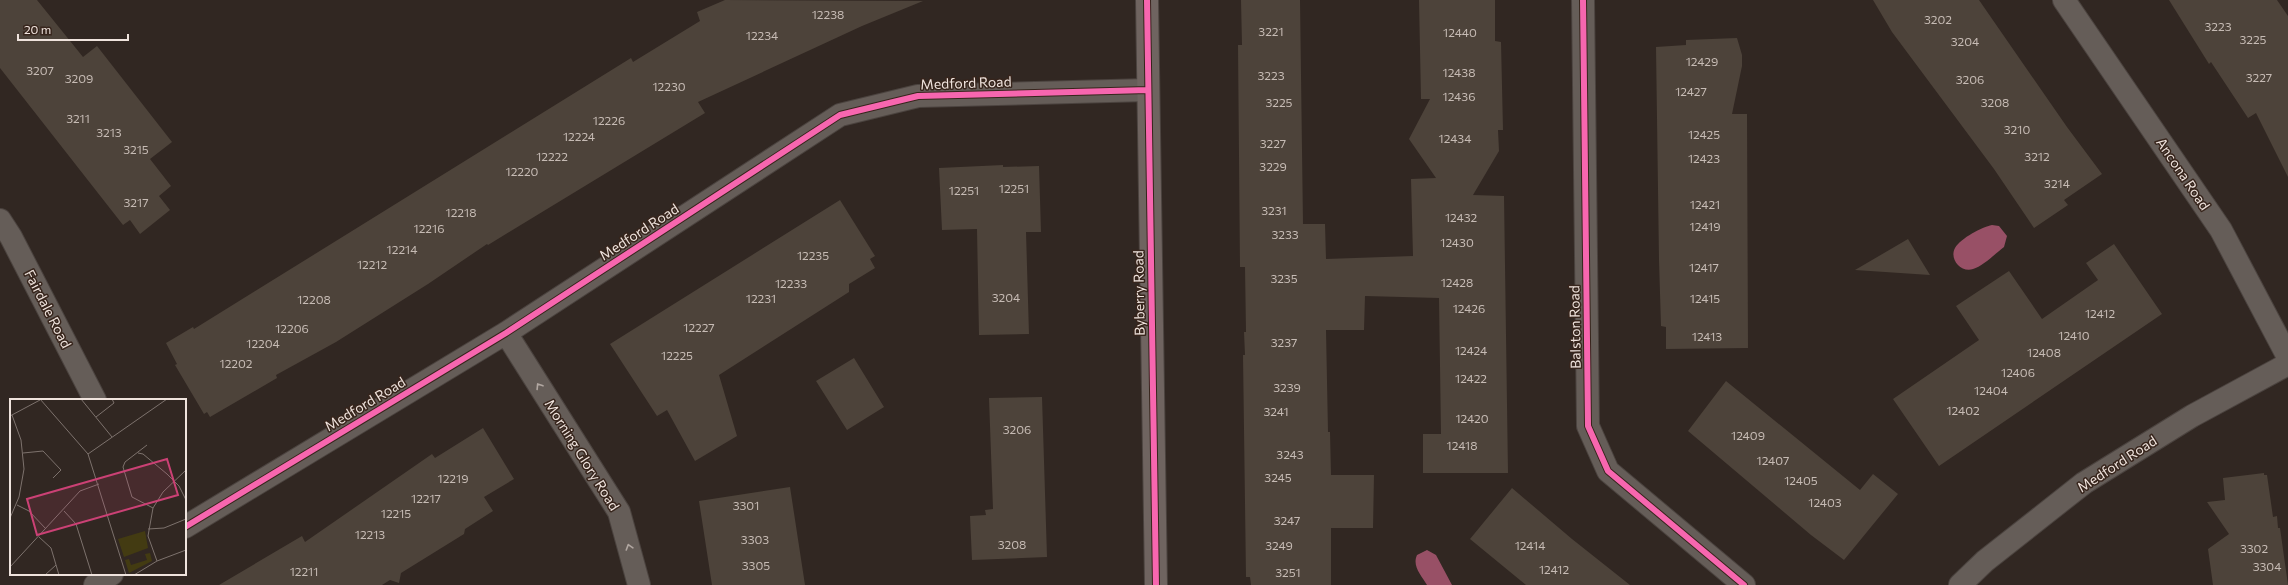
<svg xmlns="http://www.w3.org/2000/svg" width="2288" height="585" font-family="Commissioner,sans-serif">
	<rect width="100%" height="100%" fill="#312722"/>
	<path fill="#985066" d="M1992 225 1999 226 2007 236 2004 247C1995 254 1983 266 1973 269 1961 273 1949 259 1955 248 1961 238 1982 227 1992 225Z
		M1427 550 1436 555 1452 585H1427C1421 575 1412 566 1417 555Z"/>
	<path fill="#4d433a" d="M0 0H37L83 57 97 46 172 142 150 159 171 186 159 196 170 210 140 234 130 220 123 225 0 68Z
		M725 0 923 1 862 26 698 102 705 113 488 245 487 244 428 284 336 342 276 375 277 378 210 417 207 412 204 414 175 365 177 364 166 343 193 327 194 329 631 58 633 62 700 21 697 12Z
		M1241 0H1300L1303 224H1325L1326 259 1413 256 1411 179 1436 178 1409 139 1430 99H1421L1419 0H1495V41L1501 42 1503 130H1498L1499 151 1473 195 1504 196 1508 473H1423V434H1441L1439 298 1365 296 1364 330H1326L1328 432H1330L1331 475H1374L1373 528H1331V585H1251L1250 577H1246L1243 355H1245L1244 332H1246L1245 267H1240L1238 45H1242Z
		M1873 0H1979L2067 127 2102 174 2064 200 2068 205 2034 228 1994 169 1892 32Z
		M2169 0H2277L2288 16V177L2256 113 2248 118 2211 62 2209 64Z
		M1737 38 1742 55V66L1732 114H1747L1748 348 1666 349V327L1661 326 1659 260 1656 47 1686 45V40Z
		M1003 165V167L1039 166 1041 232H1026L1029 334 979 335 977 229 942 230 939 168Z
		M840 200 875 256 870 259 875 268 849 284V292L719 375 737 436 695 461 667 410 657 416 610 344Z
		M1908 239 1930 275 1855 270Z
		M2114 244 2162 314 1939 466 1893 399 1979 340 1956 306 2009 271 2042 319 2098 280 2086 263Z
		M854 358 884 407 847 430 816 381Z
		M1726 381 1860 490 1873 474 1898 494 1844 560 1811 535 1688 431Z
		M1042 397 1047 557 972 560 970 516 986 515 985 510 993 509 989 398Z
		M483 428 514 479 484 497 493 511 465 529 464 534 401 573 399 583 390 580 382 585H219L302 536 305 542 432 454 435 458Z
		M2264 473V475H2267L2273 517 2277 516 2278 528H2280L2288 585H2213L2208 549 2229 534 2207 502 2225 500 2223 478Z
		M790 487 805 585H712L699 501Z
		M1512 488 1572 539 1630 585H1526L1470 539Z"/>
	<g fill="none" stroke-linecap="round" stroke-linejoin="round">
		<defs>
			<path id="street" d="M1583 0 1588 426 1608 471 1744 585
				M2064 0 2221 230 2288 357
				M0 220 11 237 95 400
				M506 333 619 512 639 585
				M185 527 506 333 840 115 918 96 1148 90
				M95 585 112 574
				M1960 585 1985 561 2084 483 2192 416 2288 364"/>
			<path id="secondary" d="M1147 0 1156 585"/>
		</defs>
		<use href="#street" stroke="#4b433f" stroke-width="24"/>
		<use href="#secondary" stroke="#4b433f" stroke-width="24"/>
		<use href="#street" stroke="#655d58" stroke-width="22"/>
		<use href="#secondary" stroke="#6f6460" stroke-width="22"/>
		<defs>
			<path id="cycleway" d="M1147 0 1156 585
				M1583 0 1588 426 1608 471 1744 585
				M185 527 506 333 840 115 918 96 1148 90"/>
		</defs>
		<use href="#cycleway" stroke="#37251c" stroke-width="8"/>
		<use href="#cycleway" stroke="#f766af" stroke-width="6"/>
	</g>
	<defs><path id="oneway-chevron" d="M-2-3.5L2.5 0L-2 3.5" fill="none" stroke-width="1.6" stroke-linecap="round" stroke-linejoin="round"/></defs>
	<g stroke="#b1a7a1">
		<use href="#oneway-chevron" transform="translate(539 386) rotate(-122)"/>
		<use href="#oneway-chevron" transform="translate(629 547) rotate(-107)"/>
	</g>
	<g text-anchor="middle" stroke-width="3" stroke-linejoin="round" paint-order="stroke">
		<g font-size="12" fill="#c6bbb4">
			<text x="828" y="19">12238</text>
			<text x="1938" y="24">3202</text>
			<text x="2218" y="31">3223</text>
			<text x="1271" y="36">3221</text>
			<text x="1460" y="37">12440</text>
			<text x="762" y="40">12234</text>
			<text x="2253" y="44">3225</text>
			<text x="1965" y="46">3204</text>
			<text x="1702" y="66">12429</text>
			<text x="40" y="75">3207</text>
			<text x="1459" y="77">12438</text>
			<text x="1271" y="80">3223</text>
			<text x="2259" y="82">3227</text>
			<text x="79" y="83">3209</text>
			<text x="1970" y="84">3206</text>
			<text x="669" y="91">12230</text>
			<text x="1691" y="96">12427</text>
			<text x="1459" y="101">12436</text>
			<text x="1279" y="107">3225</text>
			<text x="1995" y="107">3208</text>
			<text x="78" y="123">3211</text>
			<text x="609" y="125">12226</text>
			<text x="2017" y="134">3210</text>
			<text x="109" y="137">3213</text>
			<text x="1704" y="139">12425</text>
			<text x="579" y="141">12224</text>
			<text x="1455" y="143">12434</text>
			<text x="1273" y="148">3227</text>
			<text x="136" y="154">3215</text>
			<text x="552" y="161">12222</text>
			<text x="2037" y="161">3212</text>
			<text x="1704" y="163">12423</text>
			<text x="1273" y="171">3229</text>
			<text x="522" y="176">12220</text>
			<text x="2057" y="188">3214</text>
			<text x="1014" y="193">12251</text>
			<text x="964" y="195">12251</text>
			<text x="136" y="207">3217</text>
			<text x="1705" y="209">12421</text>
			<text x="1274" y="215">3231</text>
			<text x="461" y="217">12218</text>
			<text x="1461" y="222">12432</text>
			<text x="1705" y="231">12419</text>
			<text x="429" y="233">12216</text>
			<text x="1285" y="239">3233</text>
			<text x="1457" y="247">12430</text>
			<text x="402" y="254">12214</text>
			<text x="813" y="260">12235</text>
			<text x="372" y="269">12212</text>
			<text x="1704" y="272">12417</text>
			<text x="1284" y="283">3235</text>
			<text x="1457" y="287">12428</text>
			<text x="791" y="288">12233</text>
			<text x="1006" y="302">3204</text>
			<text x="761" y="303">12231</text>
			<text x="1705" y="303">12415</text>
			<text x="314" y="304">12208</text>
			<text x="1469" y="313">12426</text>
			<text x="2100" y="318">12412</text>
			<text x="699" y="332">12227</text>
			<text x="292" y="333">12206</text>
			<text x="2074" y="340">12410</text>
			<text x="1707" y="341">12413</text>
			<text x="1284" y="347">3237</text>
			<text x="263" y="348">12204</text>
			<text x="1471" y="355">12424</text>
			<text x="2044" y="357">12408</text>
			<text x="677" y="360">12225</text>
			<text x="236" y="368">12202</text>
			<text x="2018" y="377">12406</text>
			<text x="1471" y="383">12422</text>
			<text x="1287" y="392">3239</text>
			<text x="1991" y="395">12404</text>
			<text x="1963" y="415">12402</text>
			<text x="1276" y="416">3241</text>
			<text x="1472" y="423">12420</text>
			<text x="1017" y="434">3206</text>
			<text x="1748" y="440">12409</text>
			<text x="1462" y="450">12418</text>
			<text x="1290" y="459">3243</text>
			<text x="1773" y="465">12407</text>
			<text x="1278" y="482">3245</text>
			<text x="453" y="483">12219</text>
			<text x="1801" y="485">12405</text>
			<text x="426" y="503">12217</text>
			<text x="1825" y="507">12403</text>
			<text x="746" y="510">3301</text>
			<text x="396" y="518">12215</text>
			<text x="1287" y="525">3247</text>
			<text x="370" y="539">12213</text>
			<text x="755" y="544">3303</text>
			<text x="1012" y="549">3208</text>
			<text x="1279" y="550">3249</text>
			<text x="1530" y="550">12414</text>
			<text x="2254" y="553">3302</text>
			<text x="756" y="570">3305</text>
			<text x="2267" y="571">3304</text>
			<text x="1554" y="574">12412</text>
			<text x="304" y="576">12211</text>
			<text x="1288" y="577">3251</text>
		</g>
		<g font-size="14" fill="#efe3dd" stroke="#37251c">
			<text transform="translate(966 83) rotate(-2)" y="5">Medford Road</text>
			<text transform="translate(2183 174) rotate(56)" y="5">Ancona Road</text>
			<text transform="translate(639 232) rotate(-33)" y="5">Medford Road</text>
			<text transform="translate(1139 293) rotate(-91)" y="5">Byberry Road</text>
			<text transform="translate(48 309) rotate(63)" y="5">Fairdale Road</text>
			<text transform="translate(1575 327) rotate(-91)" y="5">Balston Road</text>
			<text transform="translate(365 404) rotate(-31)" y="5">Medford Road</text>
			<text transform="translate(582 455) rotate(58)" y="5">Morning Glory Road</text>
			<text transform="translate(2117 464) rotate(-33)" y="5">Medford Road</text>
		</g>
	</g>
	<g transform="translate(10 399)">
		<rect width="176" height="176" fill="#312722"/>
		<path d="M135 132 138 149 114 158 108 140ZM140 154 142 162 119 174 115 161 119 160 121 166 137 161 135 155Z" fill="#433b12"/>
		<path fill="none" stroke="#7d726d" stroke-width="1" d="M30 0 78 55 116 176M71 0 102 38M0 17 30 1M86 18 104 4 102 0M137 46 115 63 113 68 122 98 143 109M13 54 33 52 51 71 43 79M128 54 133 55 157 75 169 87 176 101M78 55 157 0M7 106 19 112 36 130M54 112 66 125 82 176M0 119 9 98 14 70 11 41 2 16M138 130 154 129 176 120M29 138 41 149 49 176M147 162 138 137 143 109 153 93 176 71M0 168 70 92 89 85M35 176 46 166M124 176 147 162 176 151"/>
		<path fill="#cb4175" fill-opacity="0.15" stroke="#cb4175" stroke-width="2" d="M157 60 168 96 27 136 17 100Z"/>
		<rect width="176" height="176" fill="none" stroke="#efe3dd" stroke-width="2"/>
	</g>
	<path d="M18 34v6h110v-6" fill="none" stroke="#efe3dd" stroke-width="2"/>
	<text x="24" y="34" font-size="12" fill="#efe3dd" stroke="#37251c" stroke-width="3" paint-order="stroke">20 m</text>
</svg>
